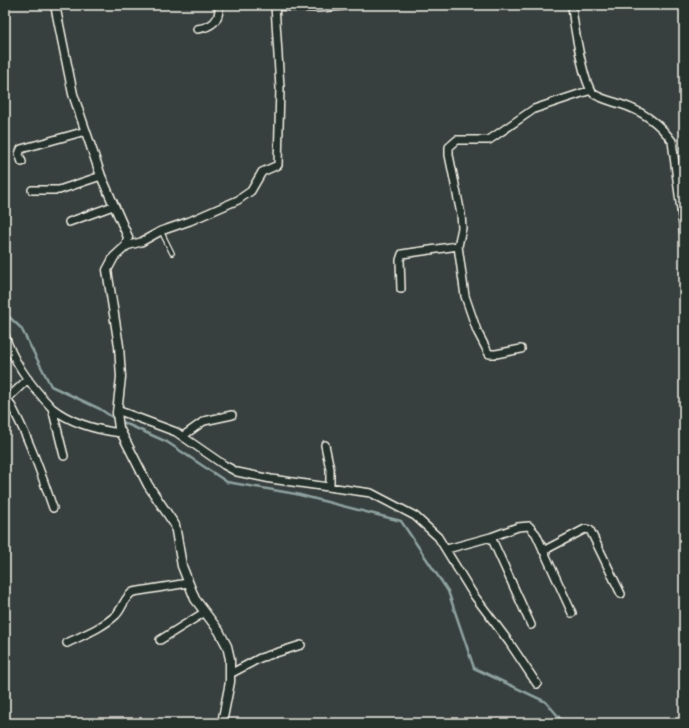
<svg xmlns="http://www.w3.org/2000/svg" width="689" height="728" font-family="'Comic Neue',sans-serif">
	<rect width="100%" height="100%" fill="#38403f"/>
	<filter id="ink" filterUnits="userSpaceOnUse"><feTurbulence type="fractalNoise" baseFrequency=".025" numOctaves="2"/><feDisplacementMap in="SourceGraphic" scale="8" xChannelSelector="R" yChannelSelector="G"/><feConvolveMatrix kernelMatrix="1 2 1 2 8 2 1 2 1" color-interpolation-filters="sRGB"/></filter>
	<g filter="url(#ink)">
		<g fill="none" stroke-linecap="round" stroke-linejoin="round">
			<path stroke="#8ea2a0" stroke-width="2.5" d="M5 313 21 328 51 386 100 409 115 419
				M120 421 167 442 227 482 296 494 401 521 448 591 474 668 546 702 564 723"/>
			<defs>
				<path id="service" d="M161 231 172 253"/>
				<path id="minor" d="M572 5C573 20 583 86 594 94 601 99 612 101 620 104 640 110 659 123 672 141L684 233
					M276 6 317 8 345 6
					M197 29C212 27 220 21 219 5
					M22 162 19 154 21 149 86 131
					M32 190H59L101 176
					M69 222 113 206
					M126 246 141 242 161 231 190 221 238 200 251 191 262 172 278 165 280 88 275 5
					M401 289 400 260 402 254 458 246
					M5 335C13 363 32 387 52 408 71 423 97 430 121 433
					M521 349 496 354H489L477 331 465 296 458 246 462 228 461 214 449 155V147L457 140H489L534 109 591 90
					M7 398C27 433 40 470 53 508
					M5 401 28 379
					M52 408 64 456
					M117 410 176 432 224 465 237 472 271 479 371 493 415 516 438 537 473 594 509 642 537 684
					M183 436 204 421 232 415
					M325 445 330 469V486
					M491 537 531 625
					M447 549 491 537 518 527 529 526 536 534 572 613
					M543 551 585 529 590 530 621 594
					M160 640 205 612
					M67 643C83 635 102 628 116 615 123 608 124 597 133 592L188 583
					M230 674 260 658 301 645"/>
				<path id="tertiary" d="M55 5 73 94 101 176 128 237 126 246 114 257 107 270 119 346 121 377 117 413 119 428 148 485 175 525 182 566 195 599 219 631 227 646 230 659V682L222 723"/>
			</defs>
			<use href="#service" stroke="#f4f1e8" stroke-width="6"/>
			<use href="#minor" stroke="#f4f1e8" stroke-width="10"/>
			<use href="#tertiary" stroke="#f4f1e8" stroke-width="11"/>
			<use href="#service" stroke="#26332d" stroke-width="3.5"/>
			<use href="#minor" stroke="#26332d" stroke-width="7"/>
			<use href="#tertiary" stroke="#26332d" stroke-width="8"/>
		</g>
	</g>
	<rect width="689" height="728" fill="none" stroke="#26332d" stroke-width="20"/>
	<rect x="10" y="10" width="669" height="708" fill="none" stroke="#f4f1e8" stroke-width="1.5" filter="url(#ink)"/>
</svg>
